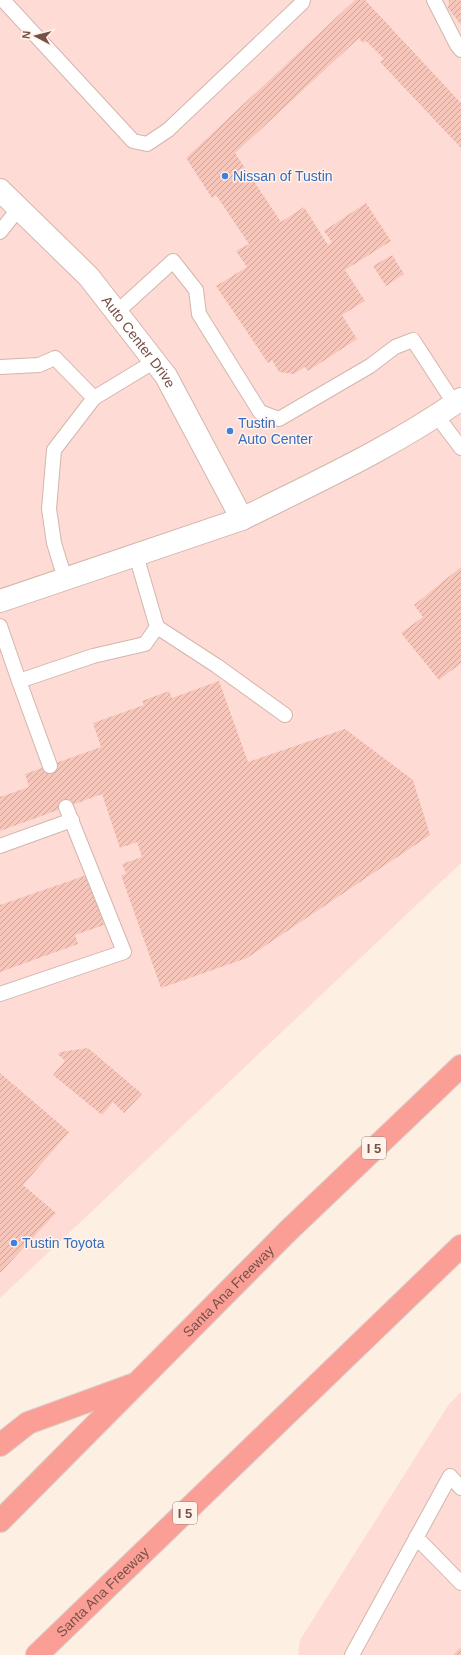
<svg xmlns="http://www.w3.org/2000/svg" width="461" height="1655" font-family="Helvetica,sans-serif">
	<defs>
		<pattern id="building-hatch" width="6" height="6" patternUnits="userSpaceOnUse"><rect width="6" height="6" fill="#f5c6b9"/><path d="M-1 1l2-2M0 6l6-6M5 7l2-2" fill="none" stroke="#cba398"/></pattern>
	</defs>
	<rect width="100%" height="100%" fill="#feefe3"/>
	<path fill="#ffdbd6" d="M0 0H461V863L0 1298Z
		M461 1392V1655H298L300 1640 449 1404Z"/>
	<path fill="url(#building-hatch)" d="M355 0H365L461 103V148L380 62 384 59 366 41 363 43 359 38 235 153 281 222 304 207 328 245 332 242 324 231 366 203 391 241 345 270 365 301 342 315 357 339 308 371 305 367 294 374 279 372 272 360 268 363 216 286 247 267 236 251 249 244 216 195 212 198 186 158Z
		M449 0H461V25L448 8Z
		M392 255 404 274 386 286 373 266Z
		M461 567V663L439 680 401 633 423 617 414 605Z
		M219 681 248 762 345 729 413 780 430 835 247 958 161 988 121 875 126 874 122 864 142 857 137 842 120 848 102 794 0 831V797L29 787 25 774 101 747 93 723 144 705 142 701 169 691 172 698Z
		M87 875 104 925 75 935 78 944 0 972V905Z
		M88 1048 142 1094 124 1113 113 1102 102 1115 53 1075 65 1061 58 1054 60 1052Z
		M0 1073 69 1132 23 1185 56 1213 0 1273Z
		M461 1647V1655H453Z"/>
	<g fill="none" stroke-linecap="round" stroke-linejoin="round">
		<defs>
			<path id="service" d="M3 0 133 141 147 144 168 130 302 3 303 0
				M434 0 457 45 461 50
				M0 232 19 208
				M117 312 173 261 196 290 199 314 260 412 279 419 370 366 395 347 413 340 454 403
				M0 367 39 365 55 358 94 398 54 450 49 509 54 543 65 579
				M94 398 155 361
				M437 416 461 448
				M136 555 157 627 217 666 285 715
				M0 626 19 681 93 656 145 644 157 627
				M19 681 50 766
				M0 846 72 820
				M0 994 124 952 66 807
				M416 1537 461 1583
				M352 1655 450 1476 461 1488"/>
			<path id="minor" d="M242 519C316 482 393 447 461 399"/>
			<g id="tertiary">
				<path id="s1" d="M0 190 89 277 166 376 242 519 0 601"/>
			</g>
			<g id="motorway">
				<path d="M0 1445 28 1423 132 1385"/>
				<path id="s2" d="M0 1521 288 1231 461 1066"/>
				<path id="s3" d="M37 1655 461 1246"/>
			</g>
		</defs>
		<use href="#service" stroke="#d2b6ab" stroke-width="16"/>
		<use href="#minor" stroke="#d2b6ab" stroke-width="24"/>
		<use href="#tertiary" stroke="#d2b6ab" stroke-width="24"/>
		<use href="#motorway" stroke="#d9cecb" stroke-width="24"/>
		<use href="#service" stroke="#fff" stroke-width="14"/>
		<use href="#minor" stroke="#fff" stroke-width="22"/>
		<use href="#tertiary" stroke="#fff" stroke-width="22"/>
		<use href="#motorway" stroke="#fb9f96" stroke-width="22"/>
	</g>
	<g fill="#3f7fe0" stroke="#fff3eb" stroke-width="1.5">
		<circle cx="225" cy="176" r="4"/>
		<circle cx="230" cy="431" r="4"/>
		<circle cx="14" cy="1243" r="4"/>
	</g>
	<g text-anchor="middle" stroke-width="3" stroke-linejoin="round" paint-order="stroke">
		<g fill="#fff3eb" stroke="#a08178" stroke-width="1">
			<rect x="362" y="1137" width="24" height="22" rx="3"/>
			<rect x="173" y="1502" width="24" height="22" rx="3"/>
		</g>
		<g font-size="13" font-weight="bold" fill="#775047">
			<text x="374" y="1153">I 5</text>
			<text x="185" y="1518">I 5</text>
		</g>
		<g font-size="14" fill="#366cbe" stroke="#fff3eb" text-anchor="start">
			<text x="233" y="181">Nissan of Tustin</text>
			<text x="238" y="428">Tustin<tspan x="238" dy="16">Auto Center</tspan></text>
			<text x="22" y="1248">Tustin Toyota</text>
		</g>
		<g font-size="14" fill="#775047" stroke="#fff3eb">
			<text dy="5" stroke="none"><textPath href="#s1" startOffset="206">Auto Center Drive</textPath></text>
			<text dy="5" stroke="none"><textPath href="#s2" startOffset="324">Santa Ana Freeway</textPath></text>
			<text dy="5" stroke="none"><textPath href="#s3" startOffset="91">Santa Ana Freeway</textPath></text>
		</g>
	</g>
	<g transform="translate(36 36) rotate(277)" stroke="#fff3eb" stroke-width="3" paint-order="stroke">
	<path d="M0-3L7 15L0 10L-7 15Z" fill="#775047"/>
	<text y="-6" font-size="11" font-weight="bold" text-anchor="middle" fill="#775047">N</text>
	</g>
</svg>
